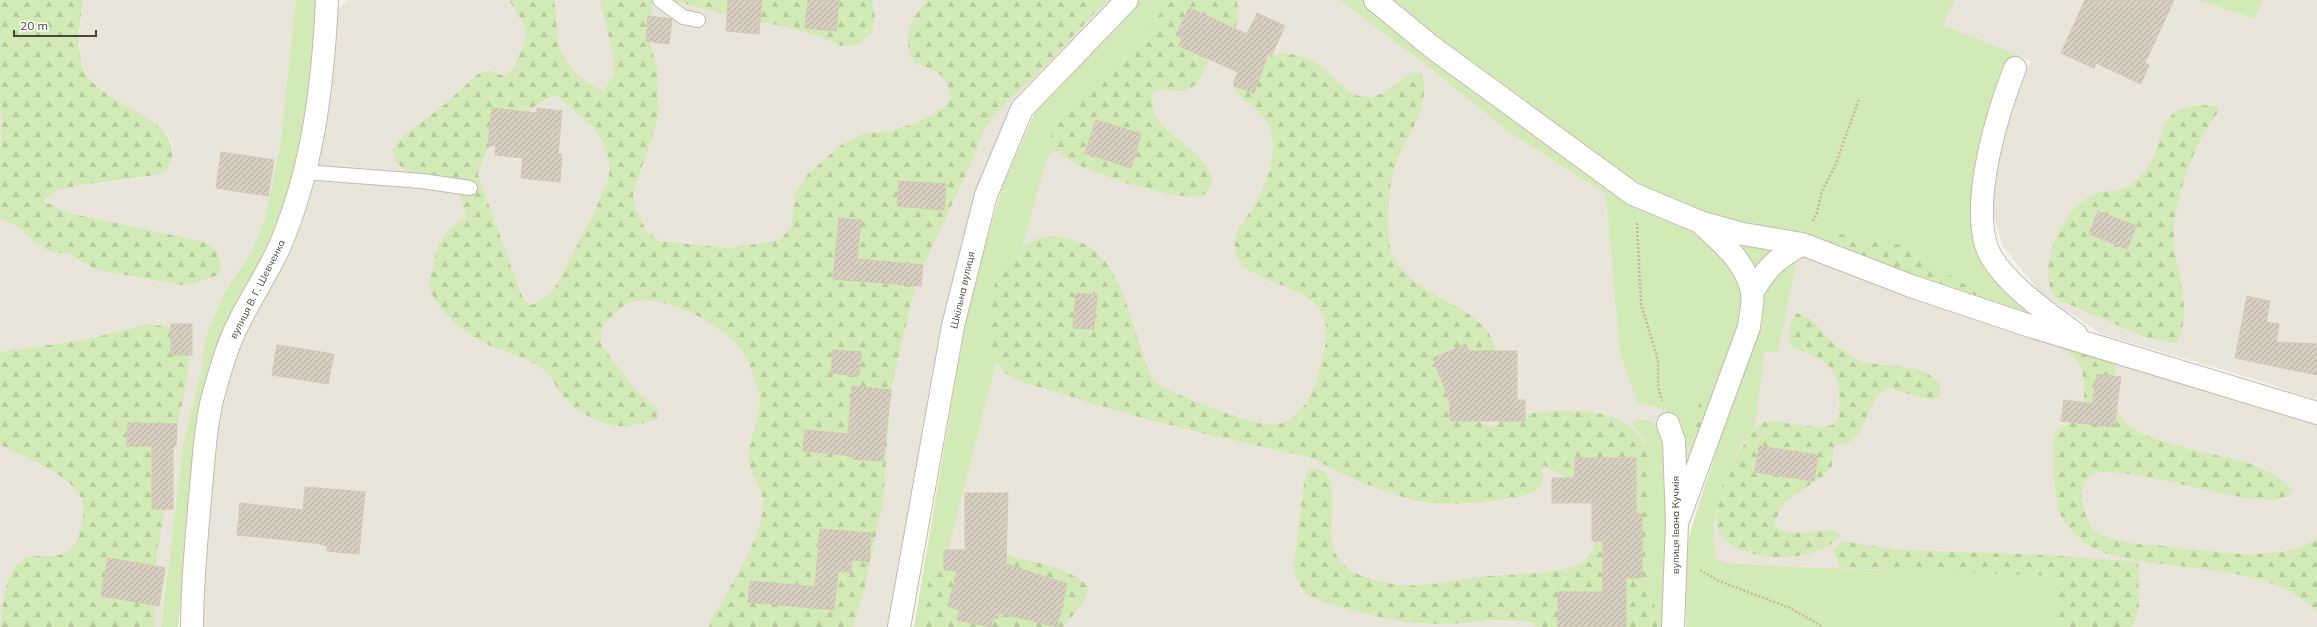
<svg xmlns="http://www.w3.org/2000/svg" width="2317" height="627" font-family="Mulish,sans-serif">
	<defs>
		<pattern id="forest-firs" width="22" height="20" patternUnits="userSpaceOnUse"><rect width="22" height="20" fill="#d2eab5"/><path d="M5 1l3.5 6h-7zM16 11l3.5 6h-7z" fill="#b6ca9c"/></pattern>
		<pattern id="building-hatch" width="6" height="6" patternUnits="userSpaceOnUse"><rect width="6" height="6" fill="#d8cfc1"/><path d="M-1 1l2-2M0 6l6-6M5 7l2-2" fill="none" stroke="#b1aa9e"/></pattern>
	</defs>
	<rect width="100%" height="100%" fill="#f6f3ec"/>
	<path fill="#eae5da" d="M83 0H296L280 146 265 220 251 253 225 291 205 338 201 370 183 446 161 627H0V219L18 227 40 247 48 251 71 255 96 270 182 285 197 282 218 275 205 242 69 213 44 201 47 195 68 187 82 183 144 178 166 172 171 164 173 145 167 134 144 116 105 95 94 86 85 71 80 58 79 36Z
		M347 0H1121L1015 106 889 627H202V572L219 401 333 15Z
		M1139 0H1364L1429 56 1609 186 1655 216 1696 232 1743 288 1695 459 1666 627H914L1002 188 1096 48Z
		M1955 0H2198L2255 19 2263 0H2317V400L2254 379 2101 334 2042 294 2003 247 1989 201 1999 150 2019 81 2032 61 1941 25Z
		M0 107 2 122 0 150Z
		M1813 256 2317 420V627H1686V547L1699 502 1786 260Z"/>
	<path fill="#d2eab5" d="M296 0H321L317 88 289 200 203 403 178 627H161L183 446 201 370 205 338 225 291 251 253 265 220 280 146Z
		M1139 0H1168L1105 104 1047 157 1006 305 1002 339 948 550H944V570L933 627H914L969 299 1002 188 1036 110 1096 48Z
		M1340 0H1364L1429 56 1609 186 1655 216 1696 232 1715 245 1743 288 1742 320 1717 394 1688 445 1689 457 1680 452C1674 412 1679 412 1638 403L1620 354 1606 194 1509 132 1425 64Z
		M1381 0H1955L1942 25 2020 56 2011 67 1977 237 2052 324 1694 211 1651 190 1574 145Z
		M2198 0H2263L2255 19Z
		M1723 240 1791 246 1754 284Z
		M1797 258 1778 352H1764C1761 377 1759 403 1754 428 1751 437 1742 442 1738 450 1724 479 1705 528 1717 559L1727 563 1789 567 2057 576 2058 627H1686V547L1733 398 1760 303 1772 270Z
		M1638 420C1646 420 1652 420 1657 426 1676 448 1667 593 1666 627H1641L1645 441 1632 423Z"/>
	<path fill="url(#forest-firs)" fill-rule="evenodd" d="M0 0H83C80 22 75 48 84 70 100 109 198 118 166 172 139 182 55 180 44 201L69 213 205 242 217 250 221 267 218 275 197 282 182 285 96 270 71 255 48 251 40 247 18 227 0 219V150L2 122 0 107Z
		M509 0H554C557 13 556 27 558 40 561 62 584 85 604 90L614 75V58L600 0H664L653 3 650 27V43L657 68 658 112 654 131 633 194 635 208 647 232 660 241 728 248 780 240 792 226 795 194 808 174 841 145 863 134 894 130 913 124 942 109 951 99C946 71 938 72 914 63 901 38 910 18 928 0H1107L1041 70 994 115 982 134 970 166 917 279 891 389 883 502 864 590 853 627H709C711 617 719 606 724 598 740 570 758 541 763 509 766 491 751 478 749 461 747 437 764 416 759 393 756 381 751 366 745 356 729 326 669 296 636 301 620 304 611 318 601 329V345L635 389 659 411 656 420C647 422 636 425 627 426 607 428 577 413 565 398 551 382 555 375 533 363 520 355 503 352 488 345 468 335 434 310 430 287 429 280 433 270 434 263 437 242 446 229 465 218 467 174 419 184 398 164 395 161 394 155 392 150L401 138 444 105 478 74 489 71 504 76 513 69 525 42V26ZM556 95 593 127 602 140 609 161V177L592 217 553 291 545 298 531 305 523 299 478 175C485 138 523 109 556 95Z
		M671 0H872L875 19 871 34 855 46H841L813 34 787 27 735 17Z
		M1168 0H1237L1238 19 1234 33 1209 59 1197 84 1186 91 1162 89 1153 93C1151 103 1153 114 1159 122 1170 136 1219 164 1211 185 1209 189 1205 194 1201 196 1180 203 1054 166 1051 143 1047 114 1122 58 1142 37 1153 27 1160 13 1168 0Z
		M1282 53C1297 54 1310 59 1322 67 1340 81 1352 104 1378 95 1390 91 1401 79 1411 73L1416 72 1422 75C1432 105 1406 137 1396 163 1389 181 1388 204 1388 223 1389 235 1388 251 1396 261 1403 272 1413 281 1424 288 1448 304 1500 322 1495 358 1493 372 1474 403 1467 418L1494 427 1503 419 1514 415C1576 408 1654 399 1652 486 1651 505 1646 524 1645 543 1642 572 1657 598 1657 627H1536L1533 623C1502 616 1474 623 1442 624 1401 625 1359 612 1320 601L1306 594 1296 580 1294 565 1304 483 1307 471 1312 468 1325 471C1344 502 1317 539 1344 565 1355 576 1379 582 1394 584 1421 589 1451 580 1478 577 1506 574 1559 576 1583 562 1598 552 1600 518 1593 503 1587 488 1557 472 1543 465 1545 493 1534 494 1509 498 1483 503 1454 505 1427 502 1403 499 1370 486 1347 476 1332 470 1321 461 1306 456 1225 439 1142 420 1063 394 1044 388 1020 384 1004 372 1002 371 998 365 997 362 986 343 991 284 1001 264 1006 256 1017 251 1025 245 1038 236 1051 235 1067 238 1118 248 1127 310 1142 351 1145 360 1148 373 1154 380 1165 393 1246 421 1264 424 1269 425 1278 424 1283 423 1291 421 1301 410 1306 403 1316 389 1319 372 1323 356 1339 295 1297 295 1254 273 1247 269 1240 265 1237 257 1228 234 1247 220 1257 201 1264 188 1271 169 1273 154 1278 107 1236 106 1233 81 1242 64 1265 58 1282 53Z
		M2199 105 2217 106 2219 111C2194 140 2171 206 2174 245 2177 275 2194 315 2176 343L2148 338 2059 300C2056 297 2052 294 2051 290 2039 261 2064 210 2090 196 2104 188 2121 195 2133 183 2142 175 2150 166 2155 154 2167 125 2159 112 2199 105Z
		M1837 234 1851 235 1916 248 1924 252 1938 268 1969 287 2075 339 2114 362C2118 383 2109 397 2122 418 2138 443 2216 453 2244 462 2256 465 2266 471 2277 477 2283 481 2289 485 2293 491 2273 524 2108 450 2086 479 2081 486 2081 497 2083 505 2085 515 2089 528 2098 533 2116 544 2143 544 2163 546 2203 551 2243 557 2283 552 2295 550 2308 545 2317 538V612C2275 566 2188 571 2131 559 2109 555 2090 551 2074 533 2068 526 2062 520 2059 511 2055 500 2050 442 2056 432 2061 425 2071 425 2076 419 2087 407 2087 374 2077 361 2072 354 2063 349 2055 345L1858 278 1824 264 1818 242Z
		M1796 313 1811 319 1835 345 1861 362 1917 369 1927 373 1939 383 1940 396 1931 400 1888 388C1862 399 1872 444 1833 447L1832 466 1822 477 1794 495 1782 506 1774 524 1779 530 1800 533 1835 529 1840 535C1821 563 1754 563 1729 543 1695 517 1739 443 1763 422 1781 418 1828 437 1839 419 1842 373 1836 363 1793 348 1787 337 1788 324 1796 313Z
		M149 324 174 328 188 344 189 359 187 381 176 430 168 492 157 552 154 627H1C1 612 5 577 16 566 32 548 49 562 67 552 76 547 79 537 81 527 83 518 85 509 82 500 74 476 22 455 0 445V352L84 340Z
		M1717 394 1695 459 1688 445 1700 400Z
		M1842 541 1897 550 2048 555 2138 562 2139 608 2132 627H2058L2057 576 1841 568 1833 550Z
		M994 554C1021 558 1068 566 1088 586L1087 595 1081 605 1063 627H921C924 606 925 568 948 558 959 554 982 555 994 554Z"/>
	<path fill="url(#building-hatch)" stroke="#d3c7b4" d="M728 0H762L759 34 726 31Z
		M808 0H839L836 31 805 28Z
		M2085 0H2174L2145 63 2149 65 2141 84 2096 63 2094 68 2061 53Z
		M1189 8 1247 34 1257 13 1285 26 1271 56 1268 54 1254 93 1233 85 1238 72 1179 46 1182 38 1176 35Z
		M648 16 672 19 669 44 646 41Z
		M492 108 537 113V108L562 111 558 154H562L560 182 521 178 523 158 495 155 496 146 488 145Z
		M1096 120 1141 134 1131 168 1085 153Z
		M221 152 274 160 268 196 216 188Z
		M899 181 946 184 944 210 897 206Z
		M2098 211 2136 226 2127 249 2089 234Z
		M839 218 861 220 857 259 923 265 921 286 833 279Z
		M1076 293 1097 295 1094 329 1073 328Z
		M2247 296 2270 301 2266 322 2279 324 2276 342 2317 344V375L2235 358Z
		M171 324H192V355H171Z
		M1466 344 1469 351H1517V400H1525V421H1450V402L1433 358Z
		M277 345 334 354 328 384 272 375Z
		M833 350 861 352 859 376 831 373Z
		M2097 374 2121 377 2114 427 2061 421 2064 400 2092 404Z
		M852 386 891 390 883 461 853 459 854 456 803 451 805 430 848 434Z
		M128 423 177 424 176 446H173V509H152V446H127Z
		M1759 446 1818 455 1814 481 1755 472Z
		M1575 458H1636V514H1642V578H1626V627H1558V592H1603V541H1592V503H1552V478H1575Z
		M305 487 365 492 359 554 327 551V546L316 543 237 535 240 503 303 510Z
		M965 493H1008L1006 564 1067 584 1057 627 999 613 997 619 993 618 991 627 957 620 960 610 948 606 957 571 944 570V550H965Z
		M820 529 871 533 869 562 852 560 851 573 838 571 834 610 748 602 750 581 815 587Z
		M108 558 165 568 159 606 101 596Z"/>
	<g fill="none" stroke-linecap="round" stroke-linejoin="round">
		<defs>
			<path id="lane" d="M660 0 683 17 698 20
				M304 172 422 181 470 188"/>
			<path id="street" d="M1375 0 1432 47 1633 194 1700 222 1743 234 1802 244 1911 286 2030 326 2317 413
				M2015 68C1997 114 1972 196 1986 245 1996 278 2049 314 2076 334
				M1752 293C1768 266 1775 260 1802 244
				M1668 424 1674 441 1677 523 1673 627
				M1677 523 1749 327C1750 316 1754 302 1752 292 1746 263 1724 244 1703 225
				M192 627C192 580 197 534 201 487 204 458 205 428 212 400 218 379 224 355 233 335 246 305 265 278 279 248 313 170 323 84 327 0
				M899 627 953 326 986 195 1022 109 1127 0"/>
		</defs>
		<use href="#lane" stroke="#c2bbae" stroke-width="16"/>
		<use href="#street" stroke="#c2bbae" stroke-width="24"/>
		<path stroke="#c4b79f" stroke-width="2.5" stroke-dasharray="2 2" stroke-linecap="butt" d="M1813 221 1817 213 1822 191 1835 166 1859 99
			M1637 223 1641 304 1658 360V386L1662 401
			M1700 570 1719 581 1790 608 1823 627"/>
		<use href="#lane" stroke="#fff" stroke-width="14"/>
		<use href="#street" stroke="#fff" stroke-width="22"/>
	</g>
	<g text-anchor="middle" stroke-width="3" stroke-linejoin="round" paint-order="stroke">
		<g font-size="10" fill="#4b4439" stroke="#fff">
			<text transform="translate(257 289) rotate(-63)" y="4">вулиця В. Г. Шевченка</text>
			<text transform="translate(962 290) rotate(-77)" y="4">Шкільна вулиця</text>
			<text transform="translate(1675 525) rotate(-90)" y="4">вулиця Івана Кучмія</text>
		</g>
	</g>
	<path d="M14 30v6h82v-6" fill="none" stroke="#4b4439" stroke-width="2"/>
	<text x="20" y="30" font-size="12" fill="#4b4439" stroke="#ffffff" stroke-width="3" paint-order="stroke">20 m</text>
</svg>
